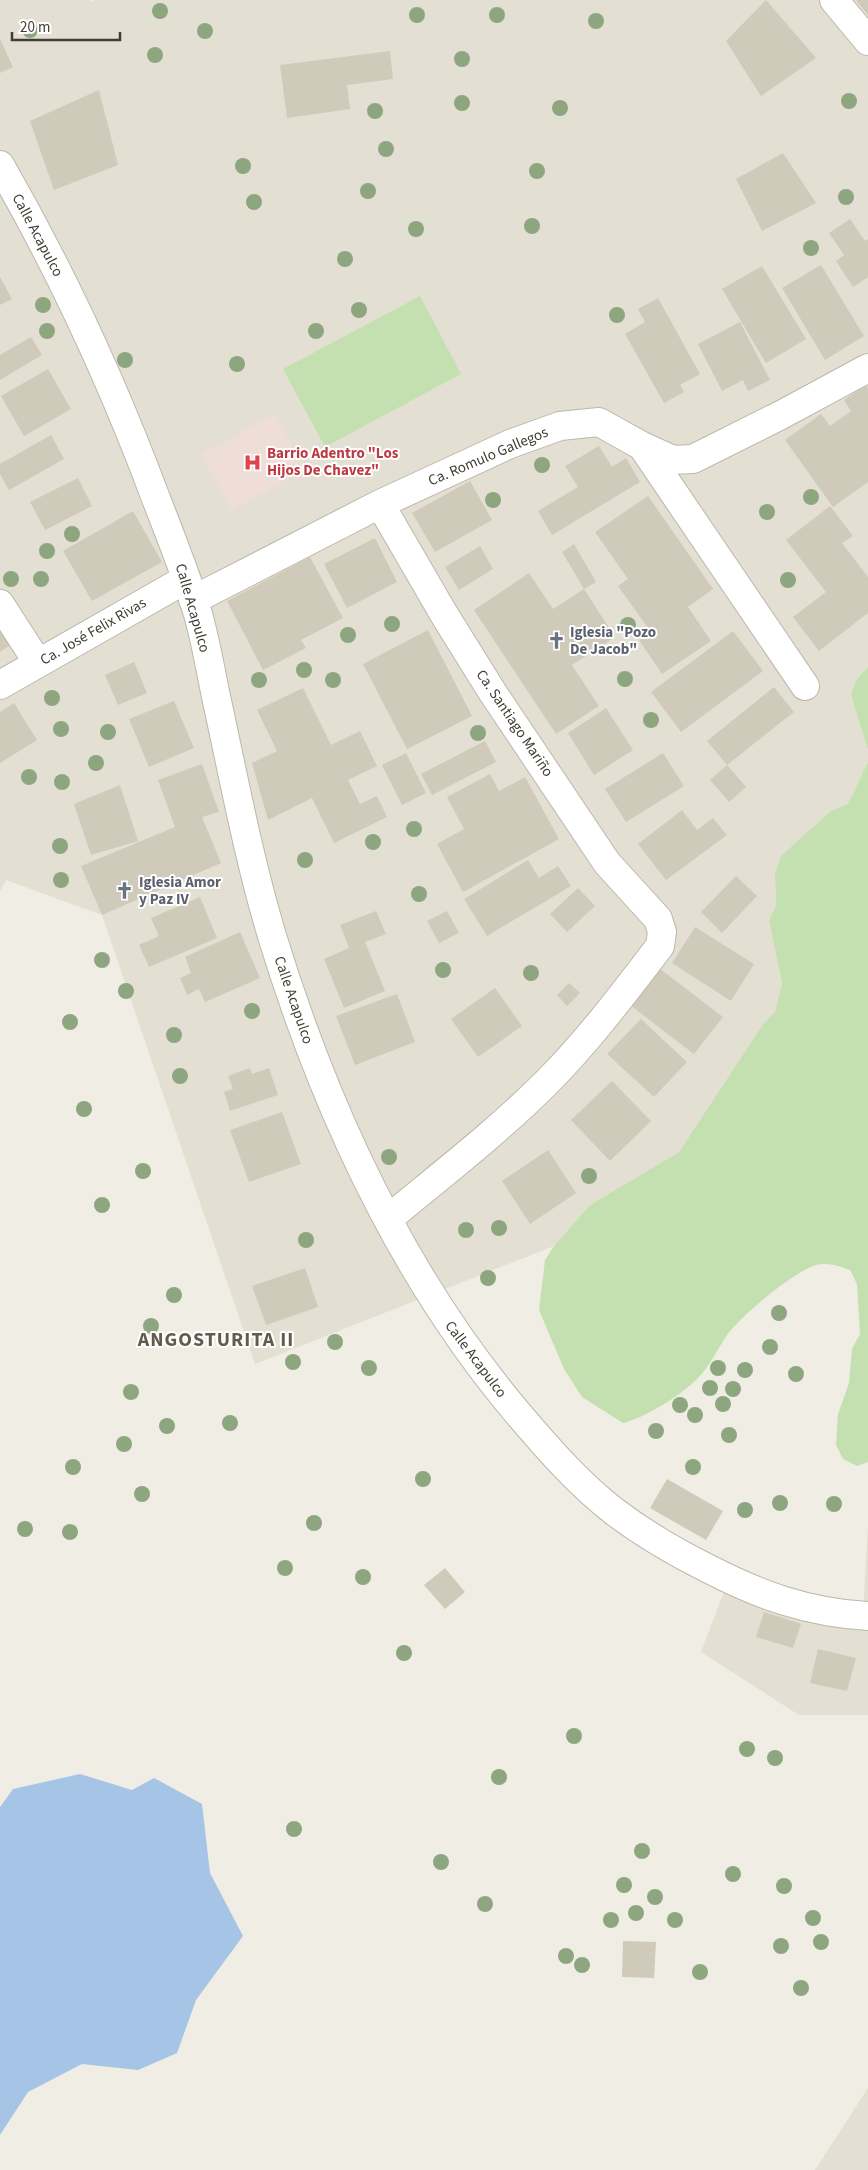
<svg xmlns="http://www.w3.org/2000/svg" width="868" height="2170" font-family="'Source Sans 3',sans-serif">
	<rect width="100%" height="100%" fill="#efede4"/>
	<path fill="#e3dfd2" d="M0 0H90L91 2 94 0H868V667L856 680 851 695 868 750V762L848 804 831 811 775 874 776 905 769 921 782 983 775 1012 763 1024 679 1152 590 1205 554 1246 255 1364 102 915 6 880 0 891Z
		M868 1526V1715H799L701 1652 729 1579 863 1616Z
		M868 2088V2170H815Z"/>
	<path fill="#efded8" d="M274 414 305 469 232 510 201 455Z"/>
	<path fill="#c5e0b0" d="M420 296 461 374 325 447 283 369Z
		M868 667V750L851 695 856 680Z
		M868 762V1462L857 1466 843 1459 836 1445 838 1414 849 1383 852 1349 860 1334 857 1284 850 1270C839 1266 828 1262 816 1265 793 1272 742 1315 727 1335 718 1348 711 1364 700 1376 683 1394 647 1417 623 1423L582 1397 564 1369 539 1310 545 1260 554 1246 590 1205 679 1152 763 1024 775 1012 782 983 769 921 776 905 775 873 781 856 831 811 848 804Z"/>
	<path fill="#a6c5e6" d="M80 1774 132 1790 154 1778 202 1804 210 1873 243 1936 196 2000 177 2053 138 2070 82 2064 28 2092 0 2135V1807L13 1789Z"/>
	<path fill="#d0caba" d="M766 0 816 58 761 96 726 41Z
		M856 0H868V15Z
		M0 39 13 67 0 73Z
		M390 51 393 79 347 85 350 109 287 118 280 65Z
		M99 90 118 165 54 190 30 121Z
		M783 153 816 203 762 231 736 179Z
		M850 219 865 241 868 239V277L853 287 836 261 844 255 829 233Z
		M821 265 864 336 825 360 782 288Z
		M762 266 806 339 766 363 722 289Z
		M0 277 12 299 0 305Z
		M658 298 700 374 680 385 684 392 664 403 625 334 645 322 638 309Z
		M740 322 770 380 748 391 743 380 722 391 698 344Z
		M31 337 42 355 0 380V355Z
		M48 369 71 409 24 436 1 396Z
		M866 385 868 389V482L833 507 785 440 821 414 830 426 851 411 844 400Z
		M51 435 64 459 9 490 0 474V464Z
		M599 446 612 467 626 458 640 482 552 535 538 511 578 487 565 466Z
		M78 478 92 506 45 530 30 502Z
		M470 481 492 520 435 552 412 513Z
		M648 496 713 589 688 607 711 641 662 674 639 640 651 632 618 586 628 579 595 532Z
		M830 506 853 536 842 543 868 577V613L819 651 793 617 826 592 786 540Z
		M133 511 162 562 92 601 63 551Z
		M375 538 397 582 347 608 324 564Z
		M574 544 596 582 584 589 562 552Z
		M480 546 493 569 459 590 445 567Z
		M310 557 343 618 301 640 306 648 263 670 227 601Z
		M529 573 553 609 584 589 615 637 572 665 599 706 556 734 474 610Z
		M0 621 13 643 0 652Z
		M428 630 472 716 407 749 363 664Z
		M733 631 763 671 681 732 651 692Z
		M134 662 147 693 118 705 105 675Z
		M774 687 794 712 727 765 707 741Z
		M303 688 331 745 360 731 377 766 348 780 360 804 377 796 387 817 334 843 312 798 268 820 252 763 277 751 257 710Z
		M174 701 194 748 149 767 129 719Z
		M14 703 37 740 0 763V712Z
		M606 708 633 750 594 775 568 733Z
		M485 741 496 762 432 795 421 774Z
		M406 753 426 793 402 805 382 765Z
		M663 753 684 786 626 822 605 789Z
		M202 764 219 812 202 817 221 863 102 915 81 866 175 827 158 780Z
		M727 765 746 787 729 802 710 780Z
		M490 774 499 791 525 777 559 839 463 892 437 844 464 829 447 797Z
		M120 785 138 841 91 855 74 804Z
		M682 810 697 830 713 818 727 835 666 880 638 844Z
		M528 860 539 878 558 866 571 886 487 936 464 899Z
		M736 876 757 896 722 933 701 912Z
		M578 888 595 906 567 932 550 914Z
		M200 897 217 938 149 967 139 945 159 936 151 918Z
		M376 911 386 934 365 942 385 991 344 1008 324 959 349 948 340 925Z
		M447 911 459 933 439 943 427 921Z
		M695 927 754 964 731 1001 672 963Z
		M240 932 260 978 205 1002 199 989 187 995 180 978 191 973 185 957Z
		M655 965 723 1017 694 1054 626 1002Z
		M569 983 580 993 567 1006 557 995Z
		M495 988 522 1026 478 1057 451 1019Z
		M397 994 415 1042 355 1065 336 1016Z
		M641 1019 687 1062 654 1097 607 1054Z
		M250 1068 252 1074 269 1068 278 1095 230 1111 224 1092 233 1089 228 1076Z
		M612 1081 651 1121 610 1161 571 1120Z
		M282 1112 301 1164 249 1182 230 1130Z
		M548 1150 576 1193 530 1224 502 1181Z
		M305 1268 318 1307 266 1325 252 1286Z
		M667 1479 723 1511 706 1540 650 1508Z
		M445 1568 465 1592 445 1609 424 1585Z
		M764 1612 801 1624 793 1648 756 1637Z
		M818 1649 856 1658 847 1691 810 1683Z
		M623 1941 656 1942 654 1978 622 1977Z"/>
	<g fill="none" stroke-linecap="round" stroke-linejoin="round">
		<defs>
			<path id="minor" d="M834 0 868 41
				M0 165C61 271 112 381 155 496 170 535 186 574 198 614 205 639 210 666 215 692 233 774 248 856 272 936 325 1109 403 1279 521 1417 550 1451 580 1485 615 1512 644 1534 675 1552 707 1568 759 1595 809 1613 868 1616
				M642 446 805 686
				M380 504 445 616 493 693 607 863 658 919 662 932 660 946C624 993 588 1041 546 1083 497 1132 441 1175 388 1219
				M193 600 380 504 510 444 560 426 599 422 642 446 673 460 693 459 781 415 868 368
				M0 604 38 663
				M0 685 186 579"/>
		</defs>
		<use href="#minor" stroke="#bcb8aa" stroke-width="30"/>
		<use href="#minor" stroke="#fff" stroke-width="28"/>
	</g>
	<g fill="#8ea680">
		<circle cx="160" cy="11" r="8"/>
		<circle cx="417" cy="15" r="8"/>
		<circle cx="497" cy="15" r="8"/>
		<circle cx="596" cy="21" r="8"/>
		<circle cx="30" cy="30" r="8"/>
		<circle cx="205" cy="31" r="8"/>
		<circle cx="155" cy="55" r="8"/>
		<circle cx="462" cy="59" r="8"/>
		<circle cx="849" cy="101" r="8"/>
		<circle cx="462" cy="103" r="8"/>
		<circle cx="560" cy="108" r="8"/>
		<circle cx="375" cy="111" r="8"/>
		<circle cx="386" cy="149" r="8"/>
		<circle cx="243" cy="166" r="8"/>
		<circle cx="537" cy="171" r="8"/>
		<circle cx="368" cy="191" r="8"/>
		<circle cx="846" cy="197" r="8"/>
		<circle cx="254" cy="202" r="8"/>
		<circle cx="532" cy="226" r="8"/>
		<circle cx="416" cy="229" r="8"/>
		<circle cx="811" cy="248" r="8"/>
		<circle cx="345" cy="259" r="8"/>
		<circle cx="43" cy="305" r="8"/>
		<circle cx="359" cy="310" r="8"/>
		<circle cx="617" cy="315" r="8"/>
		<circle cx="47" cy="331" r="8"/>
		<circle cx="316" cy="331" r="8"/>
		<circle cx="125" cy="360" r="8"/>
		<circle cx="237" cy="364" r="8"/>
		<circle cx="542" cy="465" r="8"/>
		<circle cx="811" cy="497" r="8"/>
		<circle cx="493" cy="500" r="8"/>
		<circle cx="767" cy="512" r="8"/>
		<circle cx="72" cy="534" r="8"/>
		<circle cx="47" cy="551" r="8"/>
		<circle cx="11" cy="579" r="8"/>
		<circle cx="41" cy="579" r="8"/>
		<circle cx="788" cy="580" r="8"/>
		<circle cx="392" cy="624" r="8"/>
		<circle cx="628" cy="625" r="8"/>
		<circle cx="348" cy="635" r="8"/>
		<circle cx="304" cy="670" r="8"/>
		<circle cx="625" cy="679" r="8"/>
		<circle cx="259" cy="680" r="8"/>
		<circle cx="333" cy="680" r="8"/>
		<circle cx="52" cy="698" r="8"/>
		<circle cx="651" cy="720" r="8"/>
		<circle cx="61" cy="729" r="8"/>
		<circle cx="108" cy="732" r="8"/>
		<circle cx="478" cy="733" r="8"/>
		<circle cx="96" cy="763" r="8"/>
		<circle cx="29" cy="777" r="8"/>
		<circle cx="62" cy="782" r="8"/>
		<circle cx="414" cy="829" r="8"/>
		<circle cx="373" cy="842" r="8"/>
		<circle cx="60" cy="846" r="8"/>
		<circle cx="305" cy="860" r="8"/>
		<circle cx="61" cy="880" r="8"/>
		<circle cx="419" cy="894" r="8"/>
		<circle cx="102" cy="960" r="8"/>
		<circle cx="443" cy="970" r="8"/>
		<circle cx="531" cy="973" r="8"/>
		<circle cx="126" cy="991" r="8"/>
		<circle cx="252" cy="1011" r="8"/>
		<circle cx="70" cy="1022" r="8"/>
		<circle cx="174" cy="1035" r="8"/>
		<circle cx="180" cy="1076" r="8"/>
		<circle cx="84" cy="1109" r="8"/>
		<circle cx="389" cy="1157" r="8"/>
		<circle cx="143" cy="1171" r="8"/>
		<circle cx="589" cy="1176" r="8"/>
		<circle cx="102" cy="1205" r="8"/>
		<circle cx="499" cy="1228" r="8"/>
		<circle cx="466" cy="1230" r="8"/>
		<circle cx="306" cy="1240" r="8"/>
		<circle cx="488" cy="1278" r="8"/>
		<circle cx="174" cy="1295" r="8"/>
		<circle cx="779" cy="1313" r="8"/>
		<circle cx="151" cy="1326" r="8"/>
		<circle cx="335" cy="1342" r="8"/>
		<circle cx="770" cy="1347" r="8"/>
		<circle cx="293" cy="1362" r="8"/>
		<circle cx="369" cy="1368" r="8"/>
		<circle cx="718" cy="1368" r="8"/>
		<circle cx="745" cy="1370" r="8"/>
		<circle cx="796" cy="1374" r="8"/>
		<circle cx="710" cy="1388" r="8"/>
		<circle cx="733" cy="1389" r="8"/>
		<circle cx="131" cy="1392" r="8"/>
		<circle cx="723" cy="1404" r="8"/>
		<circle cx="680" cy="1405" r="8"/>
		<circle cx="695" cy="1415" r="8"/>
		<circle cx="230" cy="1423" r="8"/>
		<circle cx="167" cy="1426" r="8"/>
		<circle cx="656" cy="1431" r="8"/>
		<circle cx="729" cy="1435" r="8"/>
		<circle cx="124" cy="1444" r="8"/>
		<circle cx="73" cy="1467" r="8"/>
		<circle cx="693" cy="1467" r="8"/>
		<circle cx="423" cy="1479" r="8"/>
		<circle cx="142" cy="1494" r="8"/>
		<circle cx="780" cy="1503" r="8"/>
		<circle cx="834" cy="1504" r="8"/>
		<circle cx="745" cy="1510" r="8"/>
		<circle cx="314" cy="1523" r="8"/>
		<circle cx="25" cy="1529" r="8"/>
		<circle cx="70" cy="1532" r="8"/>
		<circle cx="285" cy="1568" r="8"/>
		<circle cx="363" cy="1577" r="8"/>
		<circle cx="404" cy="1653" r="8"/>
		<circle cx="574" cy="1736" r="8"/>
		<circle cx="747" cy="1749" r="8"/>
		<circle cx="775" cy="1758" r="8"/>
		<circle cx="499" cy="1777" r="8"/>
		<circle cx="294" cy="1829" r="8"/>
		<circle cx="642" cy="1851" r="8"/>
		<circle cx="441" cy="1862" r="8"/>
		<circle cx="733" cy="1874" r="8"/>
		<circle cx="624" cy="1885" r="8"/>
		<circle cx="784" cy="1886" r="8"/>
		<circle cx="655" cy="1897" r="8"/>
		<circle cx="485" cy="1904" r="8"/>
		<circle cx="636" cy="1913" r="8"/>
		<circle cx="813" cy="1918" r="8"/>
		<circle cx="611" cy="1920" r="8"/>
		<circle cx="675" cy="1920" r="8"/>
		<circle cx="821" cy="1942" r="8"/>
		<circle cx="781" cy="1946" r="8"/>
		<circle cx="566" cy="1956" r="8"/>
		<circle cx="582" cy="1965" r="8"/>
		<circle cx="700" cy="1972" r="8"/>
		<circle cx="801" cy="1988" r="8"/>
	</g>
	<defs>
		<symbol id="hospital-bare" viewBox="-9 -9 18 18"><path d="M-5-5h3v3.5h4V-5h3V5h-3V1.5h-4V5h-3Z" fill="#e0444e" stroke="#fff" stroke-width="2.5" paint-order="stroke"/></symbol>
		<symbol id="church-bare" viewBox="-9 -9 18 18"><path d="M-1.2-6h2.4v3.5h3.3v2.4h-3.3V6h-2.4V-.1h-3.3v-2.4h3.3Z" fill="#6b7280" stroke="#fff" stroke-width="2.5" paint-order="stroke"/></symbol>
	</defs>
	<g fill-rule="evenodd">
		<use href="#hospital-bare" x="240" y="450" width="25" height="25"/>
		<use href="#church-bare" x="544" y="628" width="25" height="25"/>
		<use href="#church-bare" x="112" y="878" width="25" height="25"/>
	</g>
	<g text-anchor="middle" stroke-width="4" stroke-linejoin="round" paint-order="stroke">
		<g font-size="15" fill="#413d34" stroke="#fff">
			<text transform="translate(38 235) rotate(62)" y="5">Calle Acapulco</text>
			<text transform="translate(488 456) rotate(-23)" y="5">Ca. Romulo Gallegos</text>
			<text transform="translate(193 608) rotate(74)" y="5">Calle Acapulco</text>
			<text transform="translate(93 631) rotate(-30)" y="5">Ca. José Felix Rivas</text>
			<text transform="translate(515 723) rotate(56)" y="5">Ca. Santiago Mariño</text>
			<text transform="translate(294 1000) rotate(71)" y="5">Calle Acapulco</text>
			<text transform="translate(476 1359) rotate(53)" y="5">Calle Acapulco</text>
		</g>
		<g font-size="15" font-weight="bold" fill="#be3a42" stroke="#fff" text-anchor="start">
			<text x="267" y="458">Barrio Adentro "Los<tspan x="267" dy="17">Hijos De Chavez"</tspan></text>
		</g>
		<g font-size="15" font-weight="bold" fill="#5b616d" stroke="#fff" text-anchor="start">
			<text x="570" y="637">Iglesia "Pozo<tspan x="570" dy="17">De Jacob"</tspan></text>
			<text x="139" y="887">Iglesia Amor<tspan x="139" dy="17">y Paz IV</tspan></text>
		</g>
		<g font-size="20" font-weight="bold" letter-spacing="1" fill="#625c4d" stroke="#fff">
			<text x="216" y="1346">ANGOSTURITA II</text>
		</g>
	</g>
	<path d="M12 32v8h108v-8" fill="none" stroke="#413d34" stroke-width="2.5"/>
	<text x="20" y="32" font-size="15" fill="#413d34" stroke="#ffffff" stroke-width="4" paint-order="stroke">20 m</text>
</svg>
